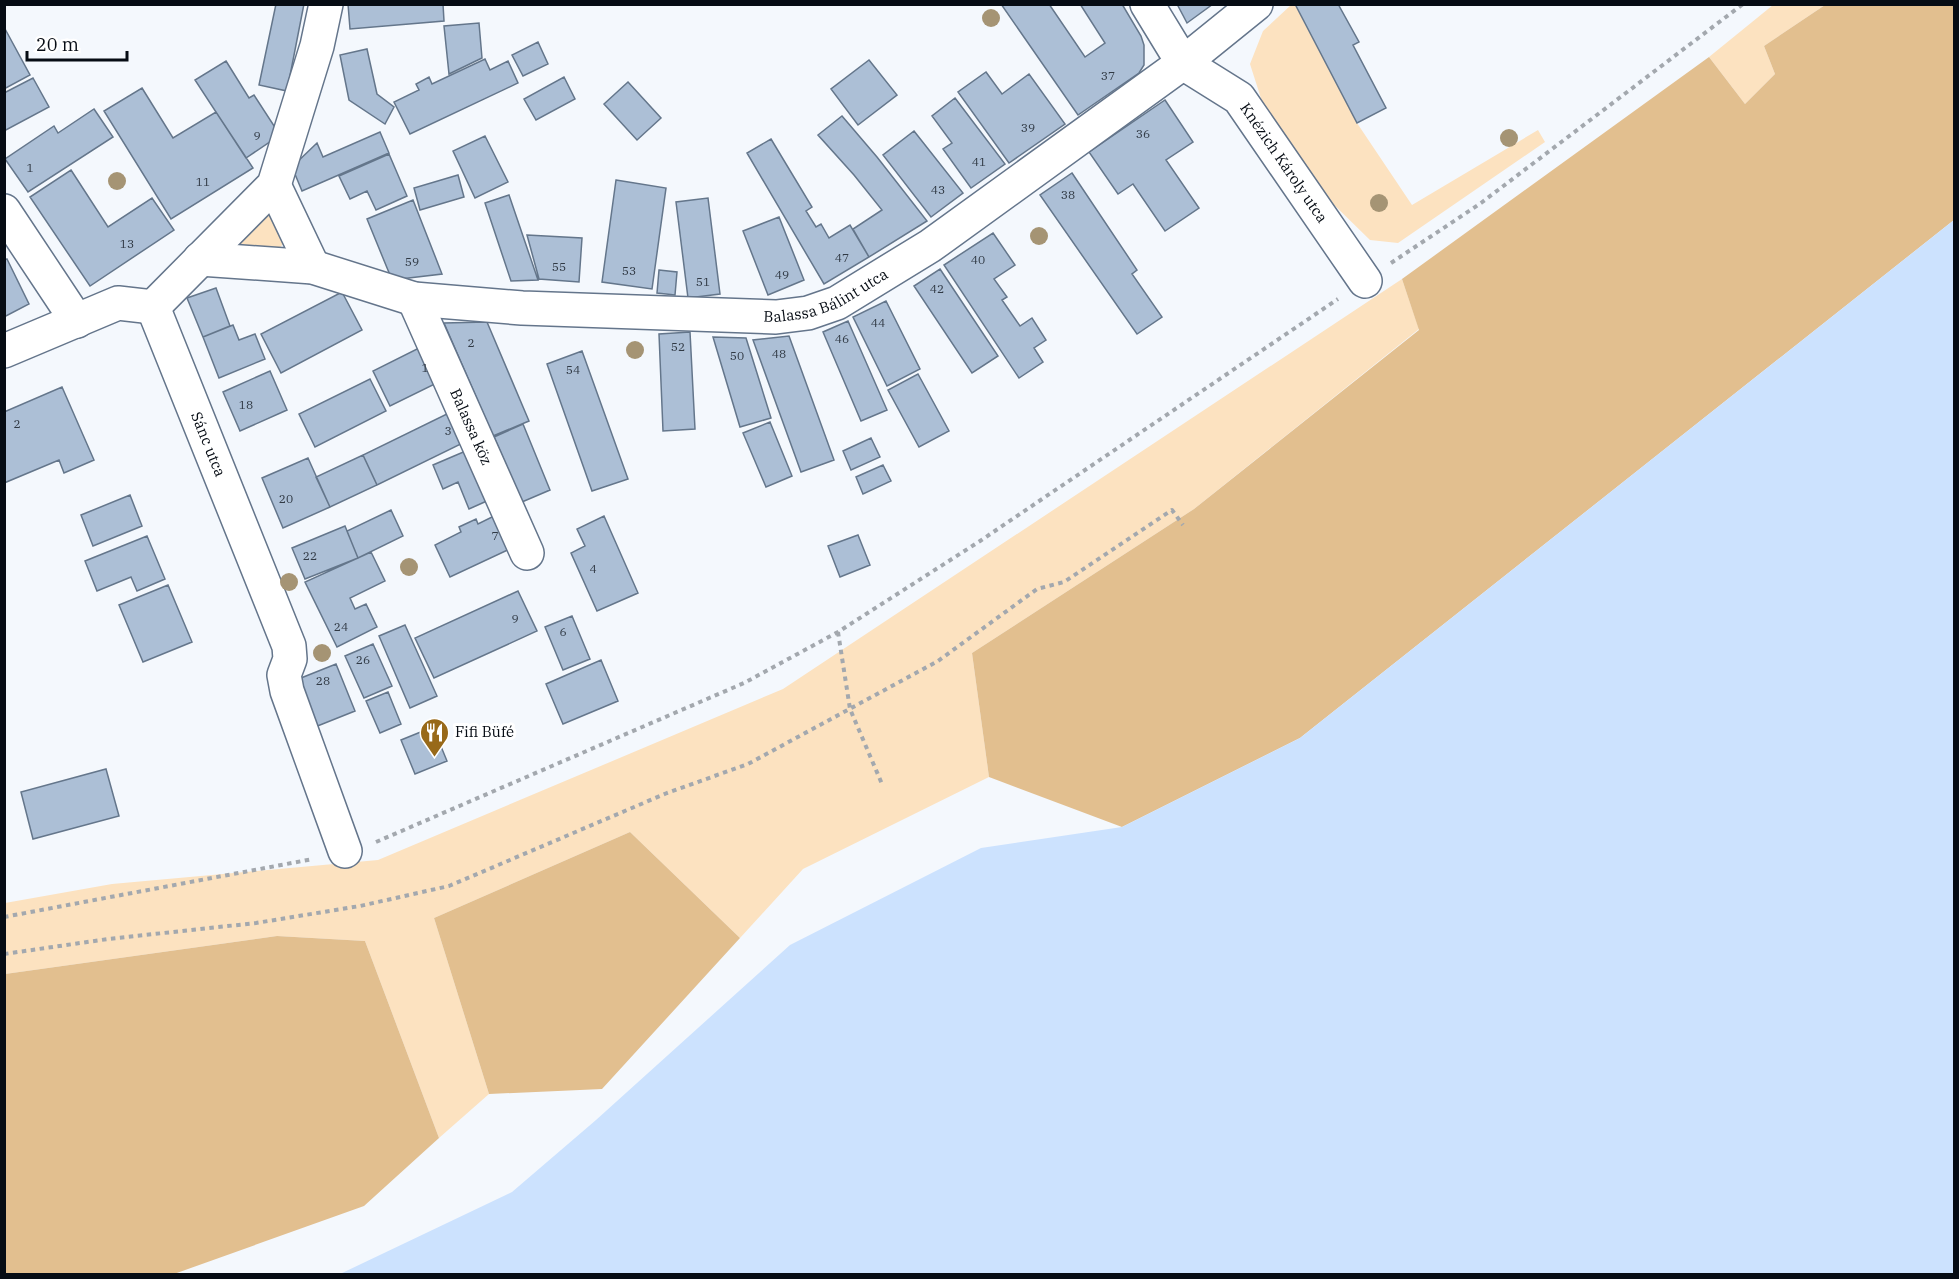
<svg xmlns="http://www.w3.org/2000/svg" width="1959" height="1279" font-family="'IBM Plex Serif',serif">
	<rect width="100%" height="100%" fill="#f4f8fd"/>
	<path fill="#fce2c0" d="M1291 5H1295L1357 123 1412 205 1538 130 1545 142 1398 243 1370 240 1325 196 1266 114 1250 64 1263 31Z
		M1773 5H1825L1764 46 1775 74 1745 104 1709 57Z
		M265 212 277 219 284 243 276 252 253 254 241 244V234Z
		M1402 279 1419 329 1194 509 972 653 989 777 803 869 740 938 630 832 434 918 489 1094 439 1138 365 941 277 936 5 974V903L112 884 378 860 783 689Z"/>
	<path fill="#e2bf8f" d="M1825 5H1954V220L1300 738 1122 827 989 777 972 653 1194 509 1419 330 1402 279 1709 57 1745 104 1775 74 1764 46Z
		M630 832 740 938 602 1089 489 1094 434 918Z
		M277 936 365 941 439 1138 364 1206 174 1274H5V974Z"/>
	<path fill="#cce2fe" d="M1954 220V1274H340L512 1192 596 1120 790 945 981 848 1122 827 1300 738Z"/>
	<path fill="#acbfd6" stroke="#64768b" stroke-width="1.5" d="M276 4H304L287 91 259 85Z
		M348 4H443L444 21 350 29Z
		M1001 4H1049L1085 57 1105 43 1080 4H1122L1141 36 1144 45V65L1139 73 1078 115Z
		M1177 4H1213L1187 23Z
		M1295 4H1338L1359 42 1353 45 1386 108 1357 123Z
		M479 23 482 58 449 74 444 26Z
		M4 27 30 75 4 89Z
		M538 42 548 64 523 76 512 55Z
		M367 49 377 94 394 107 385 124 349 100 340 55Z
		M485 59 490 70 508 61 518 83 410 134 394 102 419 90 416 84 429 77 432 84Z
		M869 60 897 95 858 125 831 89Z
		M226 61 249 98 254 95 280 135 246 158 195 80Z
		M986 72 1002 94 1029 74 1065 124 1009 163 958 92Z
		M564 77 575 99 536 120 524 99Z
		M33 78 49 107 4 131V93Z
		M628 82 661 118 637 140 604 104Z
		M142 88 173 138 216 112 253 168 171 219 104 111Z
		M955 98 1005 164 971 188 943 149 952 143 932 116Z
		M1165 100 1193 142 1166 160 1199 208 1165 231 1133 184 1118 194 1089 152Z
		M94 109 113 137 28 192 5 159 54 126 58 133Z
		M842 116 877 157 927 221 869 257 853 229 882 210 854 175 818 135Z
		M914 131 963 193 931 217 883 155Z
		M380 132 389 153 302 191 292 167 317 143 323 157Z
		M485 136 508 182 475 198 453 151Z
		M771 139 812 207 806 211 816 227 821 224 829 238 850 225 869 257 824 284 747 153Z
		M389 154 407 196 376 210 367 191 350 199 339 176Z
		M71 170 108 227 152 198 174 230 90 286 30 197Z
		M1072 173 1137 270 1132 274 1162 317 1137 334 1040 195Z
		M458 175 464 197 420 210 414 188Z
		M616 180 666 188 652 289 602 282Z
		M509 195 538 280 511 281 485 203Z
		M708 198 720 294 688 298 676 202Z
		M413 200 442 274 392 280 367 219Z
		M779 217 804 280 768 295 743 231Z
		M993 233 1015 265 994 279 1007 297 1002 300 1020 326 1032 318 1046 340 1034 348 1043 362 1019 378 944 265Z
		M527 235 582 238 579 282 539 279Z
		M7 259 29 304 4 317V260Z
		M940 269 998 356 972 373 914 286Z
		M659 270 677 272 675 295 657 293Z
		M216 288 230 326 203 337 187 298Z
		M342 292 362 330 281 373 261 334Z
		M886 301 920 369 887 386 853 317Z
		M848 321 887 410 861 421 823 332Z
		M487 322 529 421 493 436 444 323Z
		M233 325 239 340 255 334 265 359 219 378 203 337Z
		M690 332 695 429 663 431 659 334Z
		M789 336 834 460 801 472 753 340Z
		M713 337 746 338 771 418 740 427Z
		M425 345 443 380 390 406 373 371Z
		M582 351 628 479 592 491 547 364Z
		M270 371 287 410 240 431 223 392Z
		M918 374 949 431 919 447 888 390Z
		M370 379 386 411 315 447 299 414Z
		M62 387 94 460 64 473 59 460 4 483V412Z
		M453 411 467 441 377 485 363 455Z
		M770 422 792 476 766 487 743 433Z
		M523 424 550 490 522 502 494 437Z
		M871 438 880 457 851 470 843 451Z
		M468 450 489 500 469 509 458 482 443 489 433 465Z
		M363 455 377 485 330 507 316 477Z
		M308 458 330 507 283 528 262 478Z
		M883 465 891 481 863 494 856 477Z
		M130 495 142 526 93 546 81 515Z
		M391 510 403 536 358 558 347 531Z
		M496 515 512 548 450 577 435 545 461 532 459 527 476 519 478 524Z
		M604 516 638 593 597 611 571 553 585 546 577 529Z
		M345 526 358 558 305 579 292 548Z
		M858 535 870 565 840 577 828 546Z
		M147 536 165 579 137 591 131 577 97 591 85 561Z
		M371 552 385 581 350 598 355 609 366 604 377 627 337 647 305 582Z
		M168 585 192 642 143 662 119 605Z
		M518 591 537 631 434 678 415 638Z
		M572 616 590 659 563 670 545 627Z
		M405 625 437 696 410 708 379 636Z
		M373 644 392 686 364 698 345 656Z
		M601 660 618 701 563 724 546 684Z
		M336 664 355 711 315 727 296 680Z
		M388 692 401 724 380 733 366 701Z
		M433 727 447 761 415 774 401 740Z
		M106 769 119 816 33 839 21 792Z"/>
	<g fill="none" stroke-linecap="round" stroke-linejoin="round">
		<defs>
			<g id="minor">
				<path id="s1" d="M1147 4 1183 63 1239 98 1365 281"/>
				<path d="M274 185 313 267"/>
				<path d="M4 211 77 321"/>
				<path id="s2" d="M200 259 313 267 414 299 522 308 776 317 808 313 837 303 930 246 1183 63 1256 4"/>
				<path id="s3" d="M414 299 527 553"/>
				<path id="s4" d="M153 307 289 646 290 659 284 675 287 691 345 851"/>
				<path d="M153 307 274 185 317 46 326 4"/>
				<path d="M4 351 118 303 153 307"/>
			</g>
		</defs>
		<use href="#minor" stroke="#64758b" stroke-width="36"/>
		<path stroke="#a3a8ae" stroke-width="4" stroke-dasharray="4.5 4.5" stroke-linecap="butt" d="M1391 263 1481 203 1743 4
			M838 632 850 709 882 784
			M376 842 744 683 838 632 980 541 1338 299
			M4 917 313 859
			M4 954 108 939 256 923 360 906 449 886 667 793 748 764 938 661 1037 589 1064 582 1172 510 1183 525"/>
		<use href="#minor" stroke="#fff" stroke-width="33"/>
	</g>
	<g fill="#a59474">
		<circle cx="991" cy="18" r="9"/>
		<circle cx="1509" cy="138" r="9"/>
		<circle cx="117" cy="181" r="9"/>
		<circle cx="1379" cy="203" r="9"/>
		<circle cx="1039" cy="236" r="9"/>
		<circle cx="635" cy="350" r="9"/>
		<circle cx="409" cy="567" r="9"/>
		<circle cx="289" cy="582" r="9"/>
		<circle cx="322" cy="653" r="9"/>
	</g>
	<defs>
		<symbol id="restaurant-pin" viewBox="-11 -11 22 30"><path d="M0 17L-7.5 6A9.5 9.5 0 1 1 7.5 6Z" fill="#986919" stroke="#fff"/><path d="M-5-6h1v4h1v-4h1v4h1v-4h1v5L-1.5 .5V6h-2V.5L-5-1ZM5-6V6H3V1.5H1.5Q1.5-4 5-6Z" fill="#fff"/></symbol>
	</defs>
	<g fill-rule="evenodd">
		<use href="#restaurant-pin" x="418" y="716" width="33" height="45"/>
	</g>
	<g text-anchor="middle" stroke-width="6" stroke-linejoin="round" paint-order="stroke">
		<g font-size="12" fill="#303944">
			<text x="1108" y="80">37</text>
			<text x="1028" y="132">39</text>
			<text x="1143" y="138">36</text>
			<text x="257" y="140">9</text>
			<text x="979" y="166">41</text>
			<text x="30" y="172">1</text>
			<text x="203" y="186">11</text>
			<text x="938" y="194">43</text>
			<text x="1068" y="199">38</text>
			<text x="127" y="248">13</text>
			<text x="842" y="262">47</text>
			<text x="978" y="264">40</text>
			<text x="412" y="266">59</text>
			<text x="559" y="271">55</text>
			<text x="629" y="275">53</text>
			<text x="782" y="279">49</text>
			<text x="703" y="286">51</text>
			<text x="937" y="293">42</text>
			<text x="878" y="327">44</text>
			<text x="842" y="343">46</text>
			<text x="471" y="347">2</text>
			<text x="678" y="351">52</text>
			<text x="779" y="358">48</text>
			<text x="737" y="360">50</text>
			<text x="425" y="372">1</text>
			<text x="573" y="374">54</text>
			<text x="246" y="409">18</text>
			<text x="17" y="428">2</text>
			<text x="448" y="435">3</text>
			<text x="286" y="503">20</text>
			<text x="495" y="540">7</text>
			<text x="310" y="560">22</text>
			<text x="593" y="573">4</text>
			<text x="515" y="623">9</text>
			<text x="341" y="631">24</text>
			<text x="563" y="636">6</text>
			<text x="363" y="664">26</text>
			<text x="323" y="685">28</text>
		</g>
		<g font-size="15" fill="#060c14" stroke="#fff">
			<text dy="5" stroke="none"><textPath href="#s1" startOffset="214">Knézich Károly utca</textPath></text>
			<text dy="5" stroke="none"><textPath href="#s2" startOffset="636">Balassa Bálint utca</textPath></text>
			<text dy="5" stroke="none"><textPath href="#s3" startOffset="140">Balassa köz</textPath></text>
			<text dy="5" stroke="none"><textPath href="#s4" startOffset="148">Sánc utca</textPath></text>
		</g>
		<g font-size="15" fill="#060c14" stroke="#fff" text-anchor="start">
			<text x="455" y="737">Fifi Büfé</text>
		</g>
	</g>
	<rect width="1959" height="1279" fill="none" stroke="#060c14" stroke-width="12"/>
	<path d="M27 51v9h100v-9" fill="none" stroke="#060c14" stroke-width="3"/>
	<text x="36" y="51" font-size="18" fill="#060c14" stroke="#ffffff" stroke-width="4.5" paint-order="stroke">20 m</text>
</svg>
